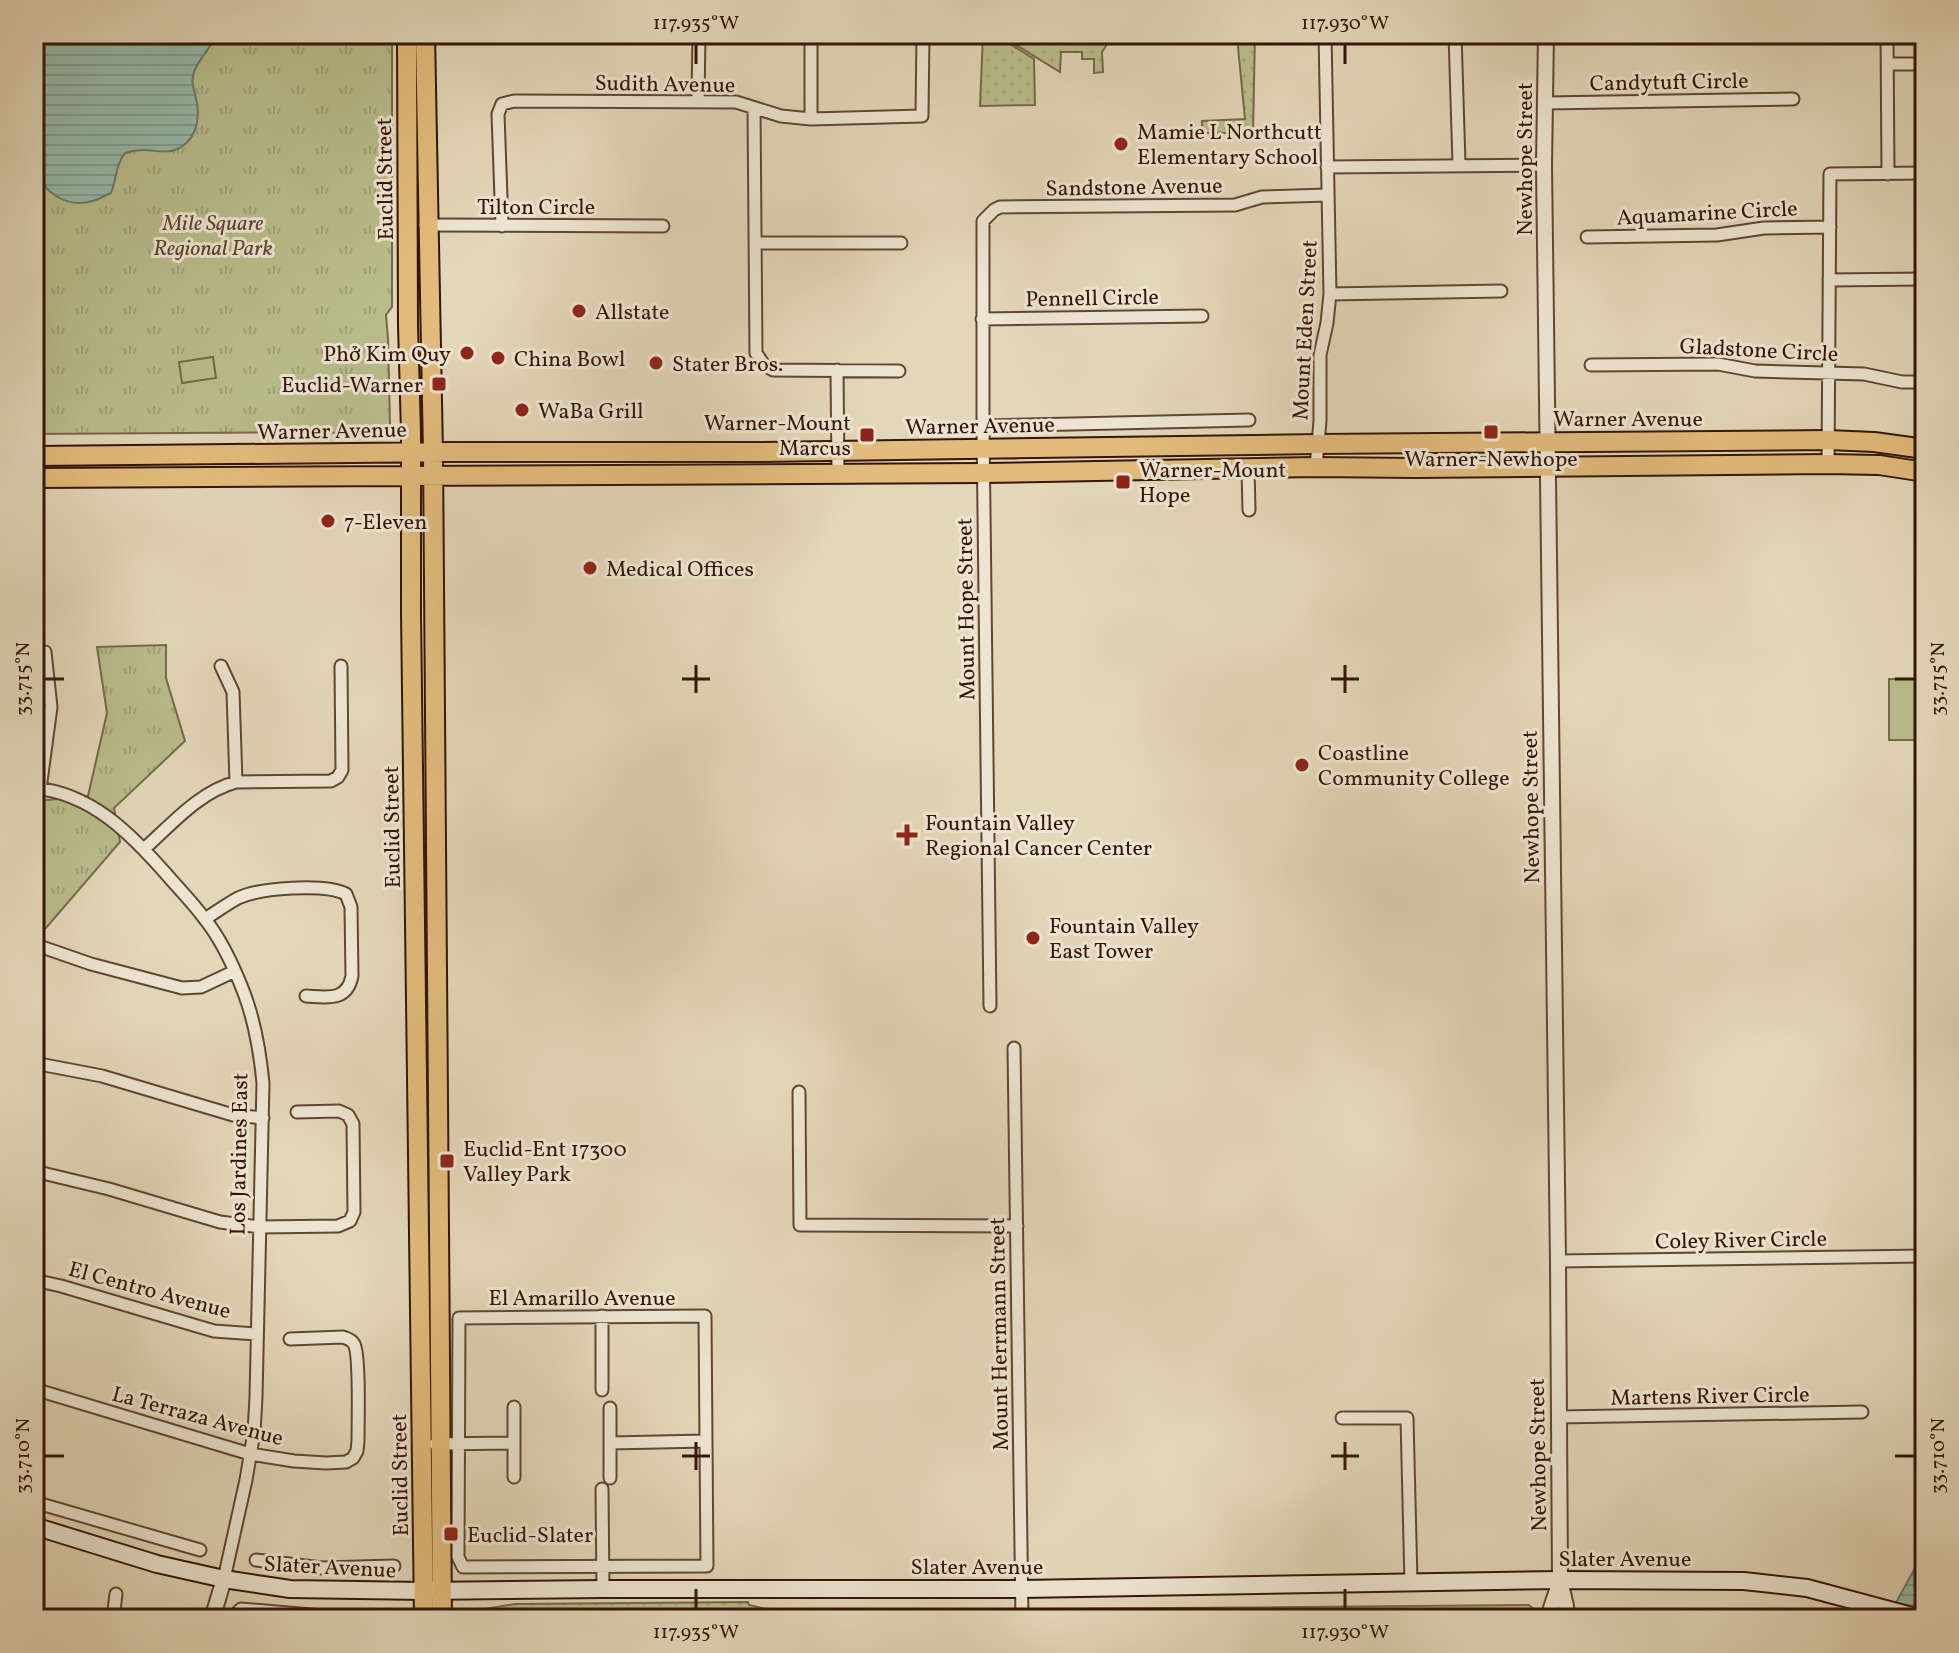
<svg xmlns="http://www.w3.org/2000/svg" width="1959" height="1653" font-family="Vollkorn,serif">
	<defs>
		<pattern id="grass-dots" width="8" height="8" patternUnits="userSpaceOnUse" patternTransform="scale(2)"><rect width="8" height="8" fill="#b9bd8c"/><path d="M2 2h.1M6 6h.1" fill="none" stroke="#a0a277" stroke-width="1.8" stroke-linecap="round"/></pattern>
		<pattern id="park-tufts" width="24" height="20" patternUnits="userSpaceOnUse" patternTransform="scale(2)"><rect width="24" height="20" fill="#b9bd8c"/><path d="M3 7l-1-3M5 7V3M7 7l1-3M15 17l-1-3M17 17v-4M19 17l1-3" fill="none" stroke="#a0a277"/></pattern>
		<pattern id="water-rules" width="6" height="5" patternUnits="userSpaceOnUse" patternTransform="scale(2)"><rect width="6" height="5" fill="#96baaa"/><path d="M0 2.5h6" fill="none" stroke="#829f91"/></pattern>
	</defs>
	<rect width="100%" height="100%" fill="#e3d7b9"/>
	<filter id="stains"><feTurbulence type="fractalNoise" baseFrequency=".0025" numOctaves="4"/><feColorMatrix values="0 0 0 0 .2 0 0 0 0 .09 0 0 0 0 .02 0 0 0 .5 -.17"/></filter>
	<radialGradient id="worn" r=".72"><stop offset=".6" stop-color="#630" stop-opacity="0"/><stop offset="1" stop-color="#630" stop-opacity=".3"/></radialGradient>
	<path fill="url(#grass-dots)" stroke="#76694a" stroke-width="2" d="M983 34H994L1034 59 1035 105 980 106Z
		M998 34H1106V46L1102 52 1103 72 1094 73V59H1082V52H1061L1060 72Z
		M1241 34H1255L1253 133H1202V121L1245 119 1237 37Z
		M748 1602 749 1605 770 1610H807V1619H465L473 1611 515 1604Z
		M1529 1605 1540 1615V1619H1040L1049 1609Z"/>
	<path fill="url(#park-tufts)" stroke="#76694a" stroke-width="2" d="M34 34H392V307L386 315 388 339 390 425 381 436 324 432 34 434Z
		M166 645V678L185 741 114 808 120 842 46 928 34 933V816L37 801 88 796 107 713 97 647Z"/>
	<path fill="#b9bd8c" stroke="#76694a" stroke-width="2" d="M213 357 216 378 182 383 179 362Z
		M1889 679H1925V740H1889Z"/>
	<path fill="url(#water-rules)" stroke="#6f7869" stroke-width="2" d="M46 34C79 39 80 50 115 34H215L214 40C208 50 198 61 194 72 190 83 195 92 197 103 200 121 195 143 175 150 165 154 154 150 144 150 138 150 131 151 125 153 115 166 117 178 111 193 105 196 99 199 93 201 66 209 43 192 34 168V36Z
		M1925 1550V1619H1887Z"/>
	<g fill="none" stroke-linecap="round" stroke-linejoin="round">
		<defs>
			<path id="minor" d="M811 34V119
				M1455 34 1459 164
				M1887 34 1888 174
				M1887 64H1925
				M698 101 699 34
				M1546 103 1793 99
				M754 108 756 353 764 365 773 370 899 371
				M1327 167 1544 165
				M425 225 663 226
				M502 226 498 114 502 104 514 101 736 102 781 116 811 119 922 116 923 34
				M1587 237 1717 235 1764 228 1830 227
				M756 243H901
				M1829 280 1925 279
				M1330 294 1501 291
				M982 319 1202 316
				M1591 365 1718 364 1755 371 1864 374 1902 382H1925
				M837 370 838 473
				M983 426 1249 420
				M1828 464 1830 174 1925 173
				M1316 467 1320 421V355L1327 323 1330 294 1325 34
				M1248 468 1249 510
				M34 652H45L51 707 40 789
				M221 666 233 692 236 782
				M34 788C92 793 132 835 168 876 180 890 193 903 204 918 222 940 234 967 244 993 255 1022 260 1052 263 1083L256 1397 254 1432 246 1480 224 1579
				M144 849C172 824 199 792 236 782L331 781 338 777 342 770 341 666
				M205 919C216 912 227 904 238 898 259 888 325 883 346 894L351 907 352 976C347 1002 327 997 306 996
				M39 946 91 964 182 988 201 987 235 971
				M990 1006 983 430V221L994 210 1000 207 1235 205 1262 197 1328 195
				M1014 1048 1022 1619
				M34 1063 102 1076 233 1115 263 1118
				M799 1092 800 1225 1017 1226
				M34 1171 109 1189 220 1222 260 1227 338 1226 350 1221 354 1212 353 1124 348 1115 339 1111 297 1112
				M1558 1261 1925 1256
				M34 1280 61 1286 214 1331 256 1334
				M705 1316 707 1566 463 1567 458 1557 459 1318Z
				M34 1389 250 1454 294 1461 326 1463 346 1462 353 1458 357 1451 358 1441C358 1424 360 1354 354 1344 351 1339 348 1339 343 1337L290 1339
				M602 1390V1316
				M514 1407V1477
				M610 1408V1478
				M1558 1417 1862 1412
				M1342 1418H1407L1411 1583
				M610 1443 706 1441
				M435 1444 514 1443
				M602 1489 603 1589
				M34 1502 200 1550
				M256 1560 322 1568 394 1566
				M113 1619 116 1594
				M231 1619 241 1609 323 1616H362L372 1619"/>
			<path id="tertiary" d="M1546 34 1544 165 1558 1261 1560 1580 1566 1606 1567 1619
				M212 1619 224 1579
				M1551 1619V1608L1560 1581"/>
			<path id="secondary" d="M34 1526 157 1564 224 1579 290 1589 424 1591 603 1589H1022L1560 1580 1744 1581 1807 1588 1923 1619"/>
			<path id="primary" d="M407 34 408 325 411 433V613L424 1619
				M425 34 433 453 442 1619
				M34 456 450 452H756L1318 444 1828 440 1874 442 1925 449
				M34 478 984 473 1316 467 1415 468 1828 464 1879 465 1925 472"/>
		</defs>
		<use href="#minor" stroke="#604634" stroke-width="15"/>
		<use href="#tertiary" stroke="#604634" stroke-width="18"/>
		<use href="#secondary" stroke="#341508" stroke-width="20"/>
		<use href="#primary" stroke="#341508" stroke-width="22"/>
		<use href="#minor" stroke="#ede5d2" stroke-width="11"/>
		<use href="#tertiary" stroke="#ede5d2" stroke-width="14"/>
		<use href="#secondary" stroke="#ede5d2" stroke-width="16"/>
		<use href="#primary" stroke="#e2bc7c" stroke-width="18"/>
	</g>
	<path fill="none" stroke="#341508" stroke-width="3" d="M696 44V64M1345 44V64M696 665V693M1345 665V693M44 679H64M682 679H710M1331 679H1359M1895 679H1915M696 1442V1470M1345 1442V1470M44 1456H64M682 1456H710M1331 1456H1359M1895 1456H1915M696 1589V1609M1345 1589V1609"/>
	<g fill="#8f2418" stroke="#ede5d2" stroke-width="3">
		<circle cx="1121" cy="144" r="8"/>
		<circle cx="579" cy="311" r="8"/>
		<circle cx="467" cy="353" r="8"/>
		<circle cx="498" cy="358" r="8"/>
		<circle cx="656" cy="363" r="8"/>
		<rect x="431" y="376" width="16" height="16" rx="4"/>
		<circle cx="522" cy="410" r="8"/>
		<rect x="1483" y="424" width="16" height="16" rx="4"/>
		<rect x="859" y="427" width="16" height="16" rx="4"/>
		<rect x="1115" y="474" width="16" height="16" rx="4"/>
		<circle cx="328" cy="521" r="8"/>
		<circle cx="590" cy="568" r="8"/>
		<circle cx="1302" cy="765" r="8"/>
		<path d="M903 823h8v8h8v8h-8v8h-8v-8h-8v-8h8z"/>
		<circle cx="1033" cy="938" r="8"/>
		<rect x="439" y="1153" width="16" height="16" rx="4"/>
		<rect x="443" y="1526" width="16" height="16" rx="4"/>
	</g>
	<g text-anchor="middle" stroke-width="6" stroke-linejoin="round" paint-order="stroke">
		<g font-size="22" fill="#341508" stroke="#ede5d2">
			<text transform="translate(1669 81) rotate(-1)" y="8">Candytuft Circle</text>
			<text transform="translate(665 83) rotate(1)" y="8">Sudith Avenue</text>
			<text transform="translate(1524 159) rotate(-90)" y="8">Newhope Street</text>
			<text transform="translate(384 179) rotate(-91)" y="8">Euclid Street</text>
			<text transform="translate(1134 186) rotate(-1)" y="8">Sandstone Avenue</text>
			<text x="536" y="214">Tilton Circle</text>
			<text transform="translate(1707 212) rotate(-3)" y="8">Aquamarine Circle</text>
			<text transform="translate(1092 297) rotate(-1)" y="8">Pennell Circle</text>
			<text transform="translate(1304 330) rotate(-87)" y="8">Mount Eden Street</text>
			<text transform="translate(1759 349) rotate(3)" y="8">Gladstone Circle</text>
			<text x="1628" y="426">Warner Avenue</text>
			<text transform="translate(980 425) rotate(-1)" y="8">Warner Avenue</text>
			<text transform="translate(332 430) rotate(-1)" y="8">Warner Avenue</text>
			<text transform="translate(965 609) rotate(-91)" y="8">Mount Hope Street</text>
			<text transform="translate(1530 807) rotate(-91)" y="8">Newhope Street</text>
			<text transform="translate(391 827) rotate(-91)" y="8">Euclid Street</text>
			<text transform="translate(238 1154) rotate(-89)" y="8">Los Jardines East</text>
			<text transform="translate(1741 1239) rotate(-1)" y="8">Coley River Circle</text>
			<text transform="translate(150 1289) rotate(15)" y="8">El Centro Avenue</text>
			<text x="582" y="1305">El Amarillo Avenue</text>
			<text transform="translate(998 1334) rotate(-91)" y="8">Mount Herrmann Street</text>
			<text transform="translate(1710 1395) rotate(-1)" y="8">Martens River Circle</text>
			<text transform="translate(198 1415) rotate(15)" y="8">La Terraza Avenue</text>
			<text transform="translate(1537 1455) rotate(-91)" y="8">Newhope Street</text>
			<text transform="translate(399 1475) rotate(-91)" y="8">Euclid Street</text>
			<text x="1625" y="1566">Slater Avenue</text>
			<text transform="translate(330 1566) rotate(3)" y="8">Slater Avenue</text>
			<text x="977" y="1574">Slater Avenue</text>
		</g>
		<g font-size="22" fill="#341508" stroke="#ede5d2" text-anchor="start">
			<text x="1137" y="139">Mamie L Northcutt<tspan x="1137" dy="25">Elementary School</tspan></text>
			<text x="595" y="319">Allstate</text>
			<text x="451" y="361" text-anchor="end">Phở Kim Quy</text>
			<text x="514" y="366">China Bowl</text>
			<text x="672" y="371">Stater Bros.</text>
			<text x="423" y="392" text-anchor="end">Euclid-Warner</text>
			<text x="538" y="418">WaBa Grill</text>
			<text x="851" y="430" text-anchor="end">Warner-Mount<tspan x="851" dy="25">Marcus</tspan></text>
			<text x="1491" y="466" text-anchor="middle">Warner-Newhope</text>
			<text x="1139" y="477">Warner-Mount<tspan x="1139" dy="25">Hope</tspan></text>
			<text x="344" y="529">7-Eleven</text>
			<text x="606" y="576">Medical Offices</text>
			<text x="1318" y="760">Coastline<tspan x="1318" dy="25">Community College</tspan></text>
			<text x="925" y="830">Fountain Valley<tspan x="925" dy="25">Regional Cancer Center</tspan></text>
			<text x="1049" y="933">Fountain Valley<tspan x="1049" dy="25">East Tower</tspan></text>
			<text x="463" y="1156">Euclid-Ent 17300<tspan x="463" dy="25">Valley Park</tspan></text>
			<text x="467" y="1542">Euclid-Slater</text>
		</g>
		<g font-size="22" font-style="italic" fill="#5c4730" stroke="#ede5d2">
			<text x="213" y="230">Mile Square<tspan x="213" dy="25">Regional Park</tspan></text>
		</g>
	</g>
	<rect width="1959" height="1653" fill="none" stroke="#e3d7b9" stroke-width="88"/>
	<rect x="44" y="44" width="1871" height="1565" fill="none" stroke="#341508" stroke-width="3"/>
	<g font-size="20" text-anchor="middle" fill="#341508">
		<text x="696" y="29">117.935°W</text>
		<text x="1345" y="29">117.930°W</text>
		<text transform="translate(22 679) rotate(-90)" y="7">33.715°N</text>
		<text transform="translate(1937 679) rotate(-90)" y="7">33.715°N</text>
		<text transform="translate(22 1456) rotate(-90)" y="7">33.710°N</text>
		<text transform="translate(1937 1456) rotate(-90)" y="7">33.710°N</text>
		<text x="696" y="1638">117.935°W</text>
		<text x="1345" y="1638">117.930°W</text>
	</g>
	<rect width="100%" height="100%" filter="url(#stains)"/>
	<rect width="100%" height="100%" fill="url(#worn)"/>
</svg>
